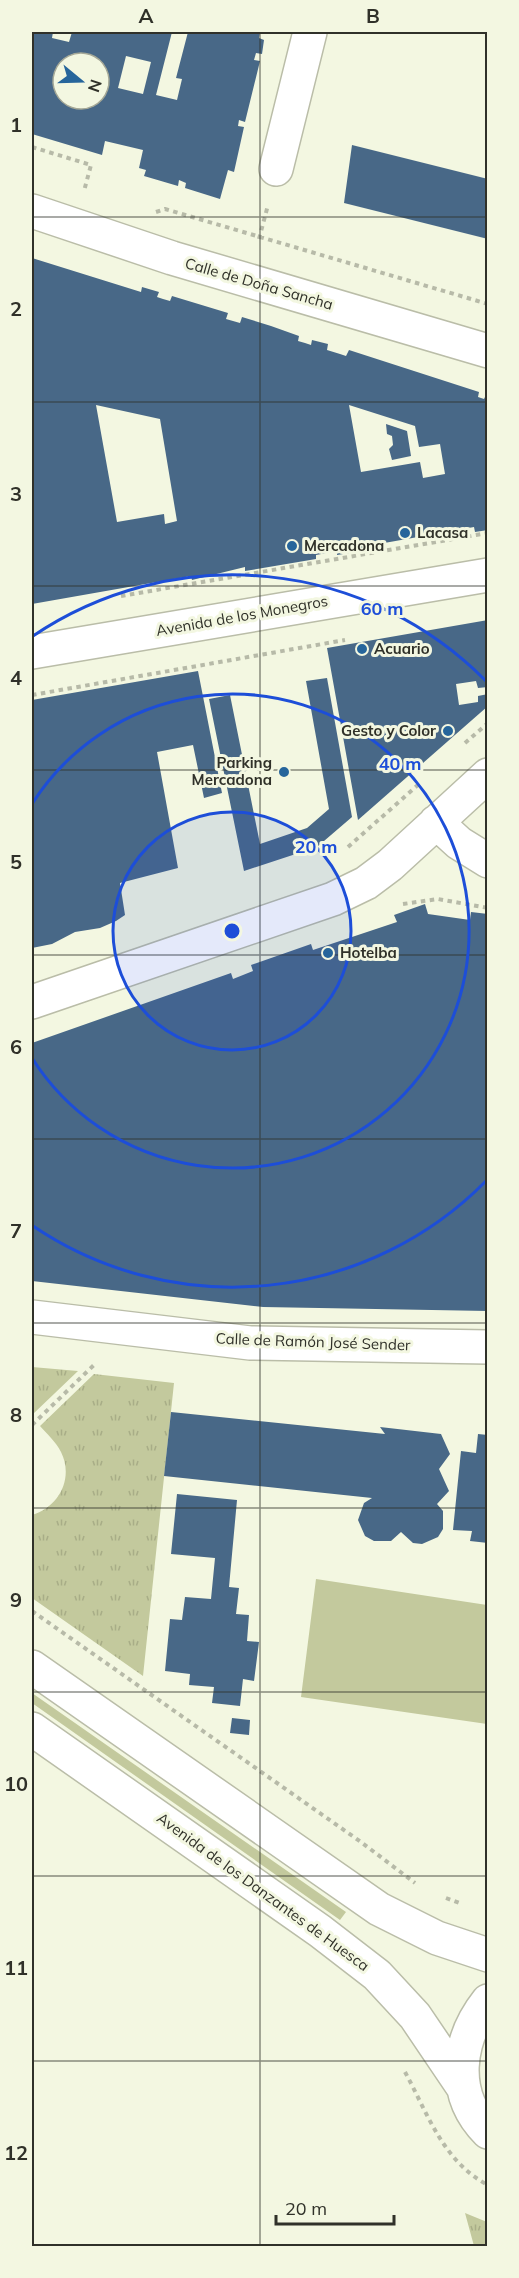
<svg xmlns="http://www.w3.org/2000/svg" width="519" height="2278" font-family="Mulish,sans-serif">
	<defs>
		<pattern id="grass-tufts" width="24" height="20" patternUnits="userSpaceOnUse" patternTransform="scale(1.5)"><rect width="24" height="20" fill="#c3c99d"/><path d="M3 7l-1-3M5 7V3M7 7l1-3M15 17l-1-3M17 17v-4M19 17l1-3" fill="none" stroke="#a8ad87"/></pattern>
	</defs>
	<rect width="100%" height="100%" fill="#f3f7e1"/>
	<path fill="url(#grass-tufts)" d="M32 1367 78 1371 32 1415Z
		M94 1374 174 1383 143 1676 32 1598V1515C59 1507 74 1478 61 1452 56 1442 47 1434 40 1426Z
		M465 2213 487 2222V2246H474Z"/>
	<path fill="#c3c99d" d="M316 1579 487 1605V1724L301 1697Z
		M32 1693 346 1912 340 1920 32 1703Z"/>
	<path fill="#486887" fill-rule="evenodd" d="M32 32H53L52 38 69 42 72 32H172L156 95 177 100 182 79 176 78 188 32H260L259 38 264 40 262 54 256 53 254 60 260 61 245 122 239 120 238 126 244 127 234 172 228 170 220 199 185 188 186 183 179 180 178 186 144 176 146 170 139 168 143 150 105 141 102 155 32 134ZM126 56 151 62 143 94 118 88ZM63 63H99V99H63Z
		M352 145 488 179V239L344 203Z
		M32 258 141 292 142 287 159 292 157 297 163 299 170 301 172 296 228 313 226 319 240 323 242 317 271 326 299 336 298 341 305 343 311 345 312 340 328 344 327 350 340 354 346 356 349 350 479 392 478 397 484 399 488 391V530L475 532 474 527 373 545 374 549 337 555V551L316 555V559L245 571V567L192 580 191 576 32 604ZM96 405 160 419 177 521 165 524 164 514 117 522ZM349 405 415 426 419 447 440 444 445 474 423 478 420 462 361 472Z
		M386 424 407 431 411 456 392 460 389 449 393 445 392 436 387 434Z
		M488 620V687L478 688 476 681 456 684 459 705 478 702V696L488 694V706L358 820 327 648Z
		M198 671 222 793 204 798 193 745 157 752 178 868 120 883 125 915 116 921 100 928 75 932 52 944 32 948V700Z
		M327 678 352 817 317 847 244 871 209 699 230 695 260 844 307 828 329 809 306 681Z
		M425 904 428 914 470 920 471 912 488 914V1311L263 1307 32 1281V1043L231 973 233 979 253 971 251 965 311 944 313 950 397 922 394 915Z
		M171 1412 385 1434 380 1427 441 1434 450 1454 439 1469 449 1491 437 1504 443 1511V1529L438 1537 422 1544 413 1543 401 1532 391 1541H374L365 1536 358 1520 364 1503 372 1498 164 1476Z
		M478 1434 488 1435V1543L470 1541 472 1531 453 1530 461 1451 476 1453Z
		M177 1494 237 1500 229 1587 239 1588 236 1614 249 1615 247 1641 259 1642 254 1681 243 1679 240 1706 212 1703 214 1687 189 1685 190 1674 165 1671 170 1619 182 1620 185 1597 211 1599 215 1558 171 1554Z
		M232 1718 250 1720 249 1735 230 1733Z"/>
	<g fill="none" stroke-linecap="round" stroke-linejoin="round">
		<defs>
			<path id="street" d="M276 169 310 32
				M32 211 172 258 488 351
				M436 822 459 843 488 861
				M32 1002 333 899 366 883 390 865 488 775
				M32 1317 250 1343 488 1347"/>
			<path id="secondary" d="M32 652 488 575"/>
			<path id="primary" d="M32 1667 379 1909 437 1938 488 1955
				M32 1729 320 1931 377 1975 415 2016 463 2087
				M488 2001C457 2040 450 2094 488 2132"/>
		</defs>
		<use href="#street" stroke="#babda8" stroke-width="36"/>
		<use href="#secondary" stroke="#babda8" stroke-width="36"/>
		<use href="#primary" stroke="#babda8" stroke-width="36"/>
		<path stroke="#b7baa8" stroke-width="4" stroke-dasharray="4.5 4.5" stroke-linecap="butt" d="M32 147 91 165 84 191
			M156 212 165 209 488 304
			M259 239 268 205
			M121 596 488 533
			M32 695 345 640
			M465 743 488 723
			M348 847 419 784
			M403 904 438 899 488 908
			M32 1425 96 1363
			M32 1611 361 1842 415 1883
			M446 1898 462 1904
			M405 2072C427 2112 443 2162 488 2185"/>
		<use href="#street" stroke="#fff" stroke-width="33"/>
		<use href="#secondary" stroke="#fff" stroke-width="33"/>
		<use href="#primary" stroke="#fff" stroke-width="33"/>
	</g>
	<path fill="none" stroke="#303129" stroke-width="1.5" stroke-opacity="0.55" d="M260 32V2246M32 217H488M32 402H488M32 586H488M32 770H488M32 955H488M32 1139H488M32 1323H488M32 1508H488M32 1692H488M32 1876H488M32 2061H488"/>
	<circle cx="232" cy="931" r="119" fill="#1d4ed8" fill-opacity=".12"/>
	<g fill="none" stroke="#1d4ed8" stroke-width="3">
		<circle cx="232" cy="931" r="119"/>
		<path d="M32 804A237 237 0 1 1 32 1058"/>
		<path d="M486 1181A356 356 0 0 1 33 1226M33 636A356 356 0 0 1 486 681"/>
	</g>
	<g fill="#26659b" stroke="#f3f7e1" stroke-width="2">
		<circle cx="405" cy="533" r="6"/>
		<circle cx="292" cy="546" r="6"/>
		<circle cx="362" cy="649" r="6"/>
		<circle cx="448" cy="731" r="6"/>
		<circle cx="284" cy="772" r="6"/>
		<circle cx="328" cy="953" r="6"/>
	</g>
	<g text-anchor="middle" stroke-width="6" stroke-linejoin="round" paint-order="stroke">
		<g font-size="15" fill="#303129" stroke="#f3f7e1">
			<text transform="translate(259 284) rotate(16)" y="5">Calle de Doña Sancha</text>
			<text transform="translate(242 616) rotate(-10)" y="5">Avenida de los Monegros</text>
			<text transform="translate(313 1342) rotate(2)" y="5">Calle de Ramón José Sender</text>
			<text transform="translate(263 1892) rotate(36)" y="5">Avenida de los Danzantes de Huesca</text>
		</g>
		<g font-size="15" font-weight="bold" fill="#303129" stroke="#f3f7e1" text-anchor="start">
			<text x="417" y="538">Lacasa</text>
			<text x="304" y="551">Mercadona</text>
			<text x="374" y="654">Acuario</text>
			<text x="436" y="736" text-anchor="end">Gesto y Color</text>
			<text x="272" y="768" text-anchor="end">Parking<tspan x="272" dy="17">Mercadona</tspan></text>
			<text x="340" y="958">Hotelba</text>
		</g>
	</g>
	<circle cx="232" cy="931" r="9" fill="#1d4ed8" stroke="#f3f7e1" stroke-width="3"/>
	<g font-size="18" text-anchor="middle" font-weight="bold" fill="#1d4ed8" stroke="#f3f7e1" stroke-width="6" stroke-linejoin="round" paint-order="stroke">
		<text x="382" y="615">60 m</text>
		<text x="400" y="770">40 m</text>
		<text x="316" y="853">20 m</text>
	</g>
	<rect width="519" height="2278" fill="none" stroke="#f3f7e1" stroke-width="66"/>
	<g transform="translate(81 81) rotate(109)"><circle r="28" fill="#f3f7e1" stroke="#a5a897" stroke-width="1.5"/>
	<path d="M0-4.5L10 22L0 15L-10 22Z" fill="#26659b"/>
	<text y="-9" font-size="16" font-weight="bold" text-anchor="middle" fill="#303129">N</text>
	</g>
	<path d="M276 2215v9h118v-9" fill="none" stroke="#303129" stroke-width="3"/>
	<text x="285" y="2215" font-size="18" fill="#303129" stroke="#f3f7e1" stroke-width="4.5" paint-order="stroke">20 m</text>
	<rect x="33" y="33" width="453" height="2212" fill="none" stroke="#303129" stroke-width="2"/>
	<g font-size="20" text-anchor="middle" font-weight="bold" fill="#303129">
		<text x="146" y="23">A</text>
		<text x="373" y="23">B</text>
		<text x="16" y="132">1</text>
		<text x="16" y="316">2</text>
		<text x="16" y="501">3</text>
		<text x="16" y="685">4</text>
		<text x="16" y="869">5</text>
		<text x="16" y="1054">6</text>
		<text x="16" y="1238">7</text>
		<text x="16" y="1422">8</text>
		<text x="16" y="1607">9</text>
		<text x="16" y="1791">10</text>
		<text x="16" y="1975">11</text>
		<text x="16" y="2160">12</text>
	</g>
</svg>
